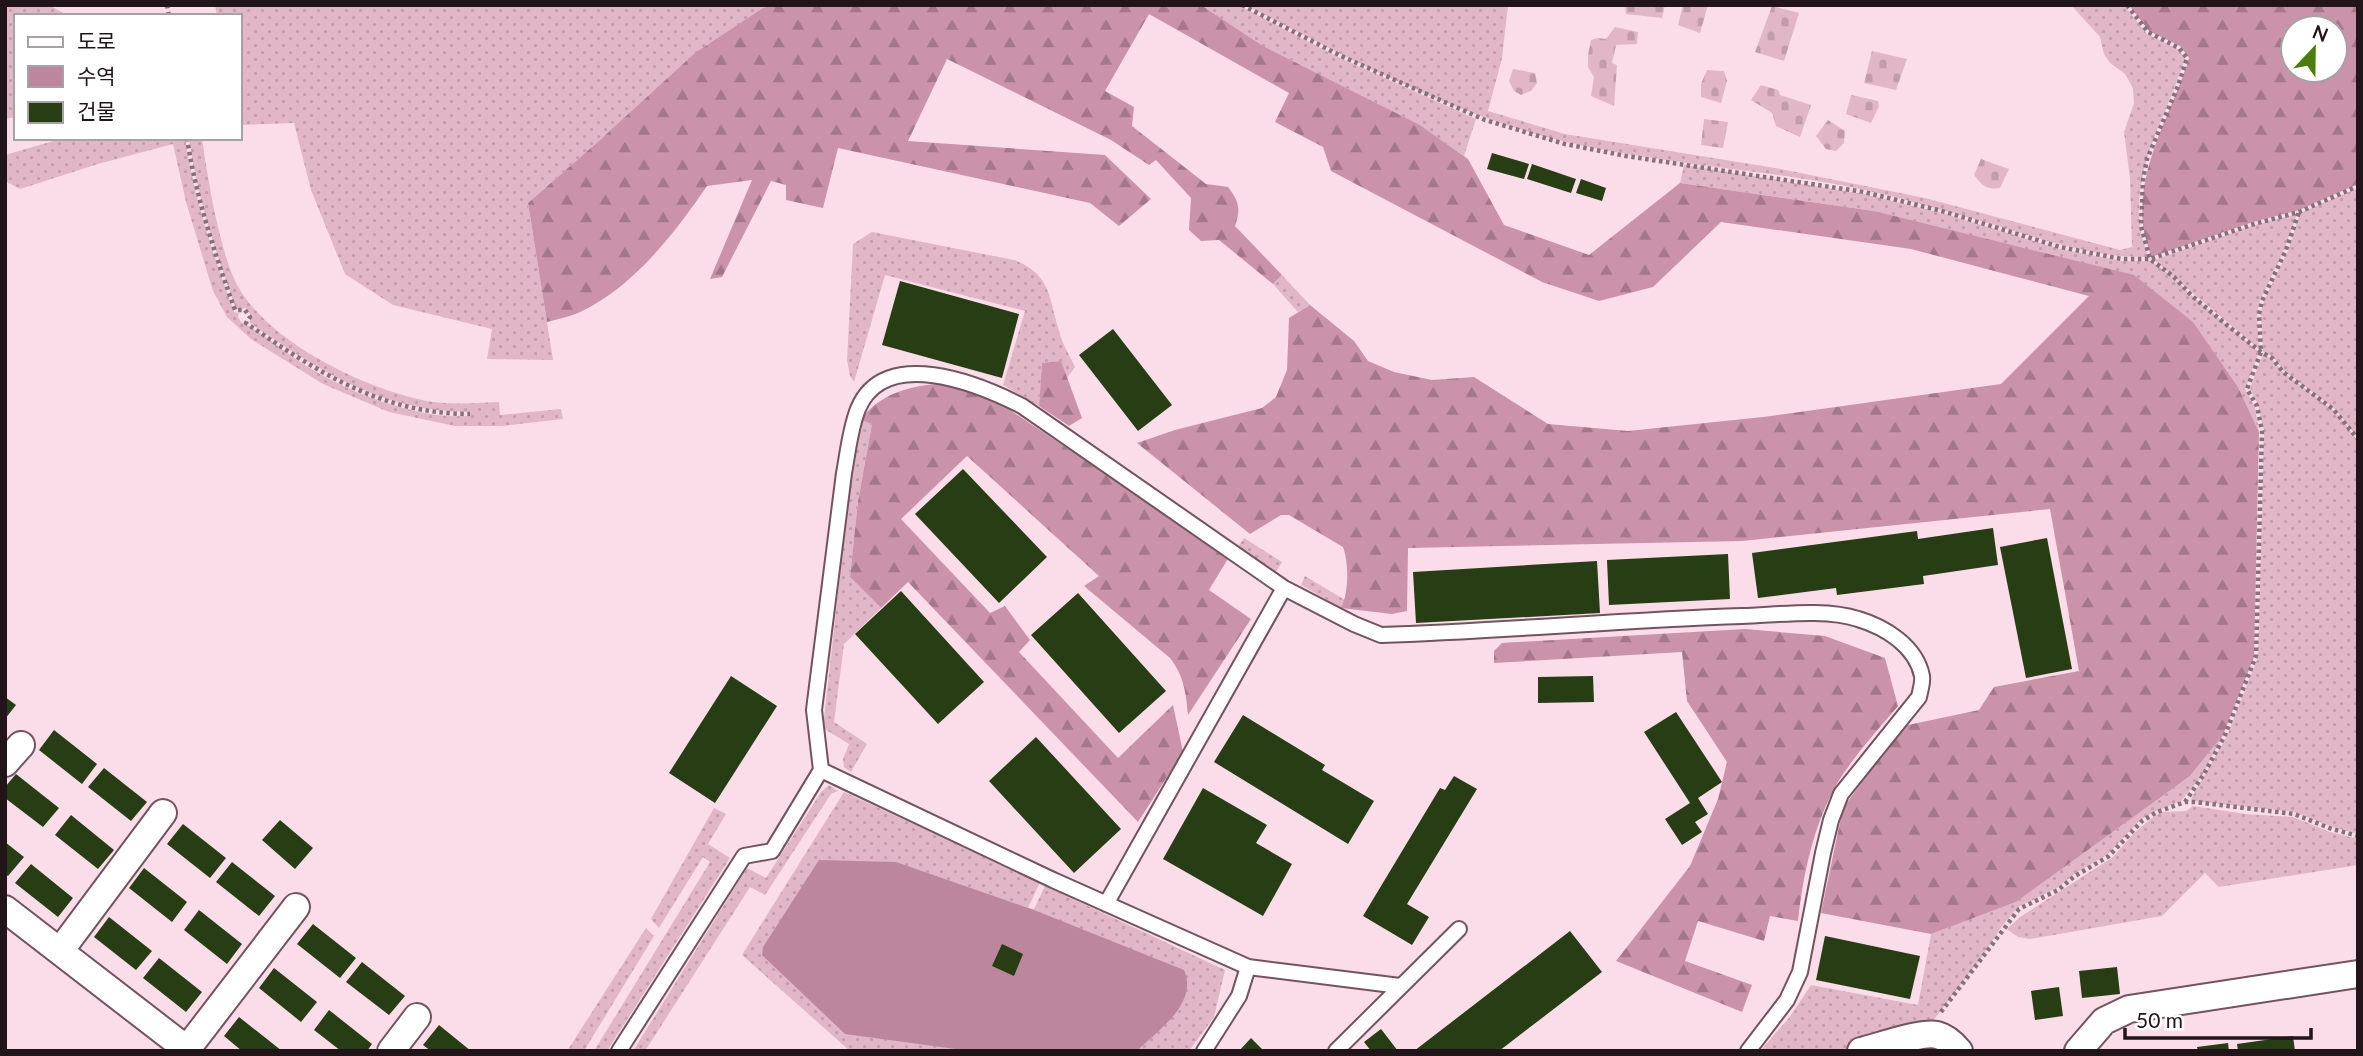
<svg xmlns="http://www.w3.org/2000/svg" width="2363" height="1056" viewBox="0 0 2363 1056" font-family="Lato,'Noto Sans KR',sans-serif">
<style>
.grass{fill:url(#grass-dots)}
.forest{fill:url(#forest-firs);fill-rule:evenodd}
.cemetery{fill:url(#cemetery-stones)}
.water{fill:#bc879c}
.building{fill:#273d13}
.lines{fill:none;stroke-linecap:round;stroke-linejoin:round}
.service-casing{stroke:#72535f;stroke-width:18}
.minor-casing{stroke:#72535f;stroke-width:30}
.path{stroke:#857179;stroke-width:4.5;stroke-dasharray:3.5 3.5;stroke-linecap:butt}
.service{stroke:#fff;stroke-width:14}
.minor{stroke:#fff;stroke-width:26}
</style>
<defs>
<pattern id="grass-dots" width="8" height="8" patternUnits="userSpaceOnUse" patternTransform="scale(1.75)"><rect width="8" height="8" fill="#e1b7c7"/><path d="M2 2h.1M6 6h.1" fill="none" stroke="#c19caa" stroke-width="1.8" stroke-linecap="round"/></pattern>
<pattern id="forest-firs" width="22" height="20" patternUnits="userSpaceOnUse" patternTransform="scale(1.75)"><rect width="22" height="20" fill="#ca93a9"/><path d="M5 1l3.5 6h-7zM16 11l3.5 6h-7z" fill="#a47789"/></pattern>
<pattern id="cemetery-stones" width="16" height="16" patternUnits="userSpaceOnUse" patternTransform="scale(1.75)"><rect width="16" height="16" fill="#e1b7c7"/><path d="M2 7V4a2 2 0 0 1 4 0v3zM10 15v-3a2 2 0 0 1 4 0v3z" fill="#c19caa"/></pattern>
</defs>
<rect width="100%" height="100%" fill="#fadde8"/>
<path class="grass" d="M 5,5 L 49,5 L 69,16 L 16,16 L 16,117 L 5,119 Z
M 215,5 L 779,5 L 763,9 L 601,139 L 528,203 L 553,360 L 487,359 L 492,329 L 393,305 L 345,274 L 311,190 L 294,123 L 240,125 L 240,16 L 217,16 Z
M 1201,5 L 1238,5 L 1338,57 L 1476,119 L 1464,156 L 1420,125 L 1263,46 Z
M 1246,5 L 1508,5 L 1502,58 L 1488,111 L 1565,134 L 1775,168 L 1925,198 L 2120,250 L 2132,247 L 2130,178 L 2124,132 L 2134,103 L 2133,88 L 2125,74 L 2110,63 L 2104,54 L 2100,37 L 2071,5 L 2124,5 L 2147,34 L 2178,49 L 2185,58 C 2168,114 2133,164 2140,225 C 2141,236 2145,247 2148,257 C 2100,258 2054,243 2008,229 C 1961,215 1913,201 1865,190 C 1766,169 1665,165 1567,142 C 1455,116 1347,58 1246,5 Z
M 64,138 L 185,138 C 194,198 213,255 234,312 L 239,313 L 238,317 L 241,322 C 262,332 280,349 299,361 C 343,391 417,420 470,416 L 469,412 C 383,412 317,370 249,322 L 252,317 L 246,308 L 236,309 C 216,253 197,197 189,138 L 202,138 C 208,180 217,235 232,274 C 256,336 357,385 418,399 C 444,406 472,403 499,402 L 500,415 L 561,409 L 563,419 L 502,426 L 455,426 L 389,412 L 323,384 L 251,339 L 227,317 L 213,291 L 186,202 L 173,144 L 98,164 L 20,189 L 5,181 L 5,155 Z
M 1684,165 L 1864,194 L 1942,213 L 2060,249 L 2122,261 L 2151,261 L 2173,277 L 2191,295 L 2259,352 L 2245,389 L 2255,407 L 2259,432 L 2238,387 L 2193,323 L 1874,211 L 1680,183 Z
M 2358,188 L 2358,438 L 2334,408 L 2284,371 L 2273,357 L 2263,352 L 2261,314 L 2264,301 L 2288,251 L 2300,213 Z
M 2297,214 L 2284,250 L 2260,300 L 2257,313 L 2259,349 L 2154,260 L 2255,225 Z
M 872,232 L 1014,260 C 1051,274 1049,298 1059,331 C 1062,344 1070,356 1075,367 L 1067,378 L 1061,361 L 1042,363 L 1039,406 L 1003,385 L 1025,311 L 885,275 L 854,382 L 850,376 L 847,360 L 853,244 Z
M 1282,275 L 1310,305 L 1298,312 L 1273,284 Z
M 2263,354 L 2272,359 L 2283,372 L 2333,410 L 2342,419 L 2358,442 L 2358,834 L 2333,827 L 2294,812 L 2194,801 L 2191,799 L 2227,736 L 2258,657 L 2264,431 L 2258,405 L 2250,388 Z
M 861,420 L 872,424 L 858,501 L 850,577 L 881,608 L 844,644 L 834,722 L 867,744 L 851,772 L 844,767 L 843,759 L 849,744 L 823,728 L 849,494 Z
M 1244,538 L 1282,562 L 1276,572 L 1238,547 Z
M 1305,576 L 1345,600 L 1341,608 L 1301,585 Z
M 2223,735 L 2202,776 L 2181,801 L 2156,811 L 2140,820 L 2108,854 L 2074,874 L 2057,888 L 2018,907 L 2002,926 L 1981,958 L 1926,1030 L 1923,1028 L 1838,1051 L 1760,1051 L 1789,1018 L 1811,985 L 1918,1005 L 1931,934 L 2016,902 L 2190,776 Z
M 829,785 L 838,791 L 831,794 L 765,895 L 750,887 L 645,1051 L 633,1051 L 747,868 L 766,878 L 821,792 Z
M 844,792 L 1040,882 L 1028,908 L 1034,909 L 1045,886 L 1225,970 L 1214,1017 L 1189,1051 L 850,1051 L 742,955 Z
M 2193,806 L 2246,814 L 2293,817 L 2330,832 L 2358,839 L 2358,865 L 2219,887 L 2205,873 L 2162,916 L 2030,939 L 2018,937 L 2007,929 L 2020,917 L 2113,857 L 2134,833 L 2153,817 L 2162,812 L 2186,811 Z
M 714,808 L 726,814 L 708,844 L 730,858 L 607,1051 L 594,1051 L 710,862 L 703,857 L 659,928 L 651,919 Z
M 646,928 L 654,936 L 584,1051 L 567,1051 Z"/>
<path class="forest" d="M 779,5 L 1201,5 L 1263,46 L 1420,125 L 1468,159 L 1504,225 L 1589,255 L 1680,183 L 1874,211 L 2134,275 L 2193,322 L 2238,387 L 2259,432 L 2254,657 L 2223,735 L 2190,776 L 2016,902 L 1931,934 L 1821,913 L 1843,808 L 1884,752 L 1908,725 L 1979,710 L 1994,687 L 2079,671 L 2050,509 L 1742,541 L 1408,548 L 1407,611 L 1392,614 L 1341,608 C 1349,593 1349,563 1343,547 L 1289,515 L 1281,515 L 1250,534 L 1137,443 L 1175,430 L 1262,408 L 1276,397 L 1287,370 L 1289,318 L 1310,305 L 1354,341 L 1368,361 L 1394,372 L 1432,380 L 1474,377 L 1548,424 L 1628,431 L 1763,417 L 2001,384 L 2089,296 L 1911,249 L 1721,222 L 1653,287 L 1599,301 L 1542,282 L 1331,171 L 1323,147 L 1275,122 L 1289,93 L 1149,14 L 1105,91 L 1134,107 L 1132,126 L 1206,184 L 1228,187 C 1239,201 1241,209 1235,226 L 1282,275 L 1273,284 L 1219,240 L 1201,241 L 1189,230 L 1191,198 L 1156,160 L 1149,165 L 1111,140 L 947,59 L 908,141 L 1105,155 L 1151,199 L 1119,226 L 1090,203 L 838,148 L 823,208 L 786,200 L 786,185 L 771,181 L 722,277 L 710,279 L 752,180 L 707,186 C 674,234 633,288 578,313 C 568,317 557,319 547,322 L 528,203 L 601,139 L 695,53 L 763,8 Z
M 2129,5 L 2358,5 L 2358,184 L 2299,210 L 2253,222 L 2151,257 C 2149,247 2144,236 2143,225 C 2137,164 2172,114 2189,58 L 2180,46 L 2149,31 ZM 2293,28 L 2335,28 L 2335,70 L 2293,70 Z
M 1061,361 L 1082,418 L 1069,426 L 1039,406 L 1042,363 Z
M 937,384 C 964,387 984,395 1007,408 L 1229,557 L 1209,590 L 1251,619 L 1188,715 C 1186,693 1184,676 1170,658 L 1084,586 L 1099,576 L 967,456 L 901,519 L 990,613 L 1005,606 L 1030,640 L 1019,652 L 1118,758 L 1173,705 L 1183,752 L 1138,822 L 908,582 L 881,608 L 850,577 L 858,501 L 872,424 L 861,420 C 878,395 908,386 937,384 Z
M 1745,629 L 1825,636 L 1885,658 L 1898,706 C 1876,732 1852,758 1835,787 C 1813,828 1803,875 1798,921 L 1770,916 L 1764,941 L 1698,921 L 1685,961 L 1752,985 L 1742,1012 L 1616,961 L 1690,866 L 1718,799 L 1727,762 L 1687,701 L 1682,652 L 1494,663 L 1494,651 L 1502,643 Z"/>
<path class="cemetery" d="M 1625,5 L 1665,5 L 1662,18 L 1626,14 Z
M 1683,5 L 1708,5 L 1700,33 L 1678,25 Z
M 1772,6 L 1799,13 L 1784,61 L 1755,52 Z
M 1615,27 L 1638,32 L 1637,44 L 1616,45 L 1612,63 L 1617,65 L 1614,106 L 1591,96 L 1594,77 L 1588,67 L 1588,55 L 1591,40 L 1598,38 L 1606,39 Z
M 1872,51 L 1907,59 L 1896,90 L 1864,83 Z
M 1513,69 L 1535,73 L 1537,83 L 1531,91 L 1521,95 L 1514,91 L 1509,81 Z
M 1707,70 L 1724,71 L 1727,81 L 1721,103 L 1701,97 L 1701,84 Z
M 1761,85 L 1778,90 L 1780,95 L 1811,105 L 1800,137 L 1776,126 L 1772,113 L 1751,100 Z
M 1851,95 L 1878,101 L 1879,106 L 1871,123 L 1846,114 Z
M 1704,119 L 1728,122 L 1723,148 L 1701,145 Z
M 1828,120 L 1845,131 L 1844,143 L 1836,151 L 1826,149 L 1816,136 Z
M 1981,159 L 2009,169 L 2000,188 C 1986,190 1982,185 1974,175 Z"/>
<path class="water" d="M 819,860 L 896,862 L 1034,910 L 1184,970 C 1199,1003 1157,1031 1137,1051 L 970,1051 L 845,1034 L 762,955 L 763,947 Z"/>
<path class="building" d="M 1492,153 L 1529,164 L 1524,179 L 1487,169 Z
M 1532,164 L 1576,179 L 1571,193 L 1527,179 Z
M 1581,179 L 1606,188 L 1602,201 L 1576,193 Z
M 900,281 L 1019,314 L 1002,378 L 882,345 Z
M 1113,329 L 1172,405 L 1138,431 L 1079,355 Z
M 963,469 L 1047,557 L 999,603 L 915,514 Z
M 1993,528 L 1998,565 L 1923,576 L 1924,584 L 1837,595 L 1836,588 L 1758,598 L 1752,553 L 1917,531 L 1918,539 Z
M 2047,538 L 2072,669 L 2026,678 L 2000,547 Z
M 1728,554 L 1730,599 L 1609,605 L 1607,560 Z
M 1597,561 L 1600,613 L 1416,623 L 1413,572 Z
M 901,591 L 984,682 L 938,724 L 855,634 Z
M 1078,593 L 1166,691 L 1119,733 L 1031,635 Z
M 731,676 L 777,706 L 715,803 L 669,773 Z
M 1593,676 L 1594,702 L 1538,703 L 1538,677 Z
M 5,697 L 16,705 L 5,719 Z
M 1676,712 L 1722,782 L 1698,798 L 1708,814 L 1695,822 L 1702,832 L 1682,845 L 1665,819 L 1690,803 L 1644,732 Z
M 1243,715 L 1325,765 L 1322,770 L 1374,801 L 1348,844 L 1214,762 Z
M 54,730 L 97,764 L 82,784 L 39,750 Z
M 1036,737 L 1121,829 L 1074,873 L 989,781 Z
M 104,768 L 147,802 L 131,821 L 88,787 Z
M 16,774 L 59,808 L 43,827 L 5,798 L 5,787 Z
M 1454,776 L 1477,789 L 1407,904 L 1429,917 L 1412,945 L 1363,916 L 1440,788 L 1445,790 Z
M 1203,788 L 1267,825 L 1256,843 L 1292,864 L 1263,916 L 1163,859 Z
M 71,815 L 114,850 L 98,869 L 55,835 Z
M 280,820 L 313,848 L 295,869 L 262,840 Z
M 183,824 L 226,858 L 210,878 L 167,844 Z
M 5,842 L 24,857 L 8,876 L 5,874 Z
M 232,862 L 275,896 L 259,916 L 216,882 Z
M 31,864 L 73,898 L 58,917 L 15,883 Z
M 144,868 L 187,902 L 172,922 L 129,888 Z
M 199,910 L 242,944 L 227,964 L 184,930 Z
M 109,917 L 152,951 L 136,970 L 94,937 Z
M 313,924 L 356,958 L 340,978 L 297,944 Z
M 1570,931 L 1602,972 L 1499,1051 L 1414,1051 Z
M 1825,936 L 1920,956 L 1910,999 L 1816,980 Z
M 1002,944 L 1023,954 L 1014,976 L 992,966 Z
M 159,958 L 202,992 L 186,1012 L 143,978 Z
M 362,962 L 405,996 L 389,1015 L 346,982 Z
M 2117,967 L 2120,994 L 2082,998 L 2079,971 Z
M 274,968 L 317,1002 L 301,1022 L 259,988 Z
M 2059,987 L 2063,1016 L 2035,1020 L 2031,991 Z
M 329,1010 L 372,1044 L 367,1051 L 341,1051 L 314,1030 Z
M 239,1017 L 282,1051 L 242,1051 L 224,1036 Z
M 439,1025 L 471,1051 L 431,1051 L 423,1045 Z
M 1381,1029 L 1398,1051 L 1371,1051 L 1364,1042 Z
M 2293,1036 L 2295,1051 L 2238,1051 L 2237,1044 Z
M 1251,1038 L 1264,1051 L 1239,1051 Z
M 2228,1043 L 2229,1051 L 2198,1051 L 2197,1047 Z"/>
<g class="lines">
<defs>
<path id="service" d="M 821,770 L 1053,880 L 1248,967 L 1400,986
M 1106,904 L 1284,588
M 619,1051 L 744,856 L 772,851 L 821,770 L 814,710 L 844,473 C 848,452 850,429 858,409 C 884,345 979,384 1022,406 L 1284,588 L 1354,624 L 1381,635 C 1502,631 1622,620 1742,616 C 1777,615 1825,608 1858,619 C 1885,627 1916,646 1922,676 C 1923,683 1920,691 1919,697 L 1841,794 L 1831,820 L 1823,853 L 1800,972 L 1787,1000 L 1748,1051
M 1204,1051 L 1239,996 L 1248,967
M 1336,1051 L 1459,929"/>
<path id="minor" d="M 5,763 L 21,745
M 5,909 L 189,1051
M 60,951 L 163,813
M 187,1049 L 296,907
M 391,1051 L 417,1017
M 1861,1051 C 1878,1047 1922,1031 1937,1035 C 1945,1037 1954,1045 1959,1051
M 2078,1051 L 2104,1021 L 2129,1009 L 2358,974"/>
</defs>
<use href="#service" class="service-casing"/>
<use href="#minor" class="minor-casing"/>
<path class="path" d="M 167,5 L 169,16
M 1242,5 L 1339,55 L 1485,120 L 1565,144 L 1626,156 L 1864,192 L 1942,211 L 2060,247 L 2122,259 L 2150,259 L 2254,224 L 2299,212 L 2358,186
M 2127,5 L 2148,32 L 2179,48 L 2187,58 L 2178,86 L 2147,159 L 2143,180 L 2141,226 L 2150,259 L 2174,277 L 2191,295 L 2228,326 L 2261,352 L 2272,358 L 2283,372 L 2333,409 L 2358,439
M 187,138 C 196,198 215,254 235,310 L 245,310 L 250,317 L 246,323 C 316,371 381,414 470,414
M 2185,802 L 2204,774 L 2225,735 L 2256,656 L 2262,431 L 2257,406 L 2247,389 L 2261,352 L 2259,314 L 2262,301 L 2286,250 L 2299,212
M 1941,1012 L 2019,909 L 2058,890 L 2075,876 L 2109,856 L 2142,821 L 2157,812 L 2185,802 L 2195,802 L 2294,814 L 2332,829 L 2358,836"/>
<use href="#service" class="service"/>
<use href="#minor" class="minor"/>
</g>
<rect width="2363" height="1056" fill="none" stroke="#21151a" stroke-width="14"/>
<rect x="14" y="14" width="228" height="126" fill="#ffffff" stroke="#a6a1a3" stroke-width="2"/>
<rect x="28" y="37" width="35" height="10" fill="#ffffff" stroke="#a6a1a3" stroke-width="2"/>
<text x="77" y="49" font-size="21" fill="#21151a">도로</text>
<rect x="28" y="66" width="35" height="21" fill="#bc879c" stroke="#a6a1a3" stroke-width="2"/>
<text x="77" y="84" font-size="21" fill="#21151a">수역</text>
<rect x="28" y="102" width="35" height="21" fill="#273d13" stroke="#a6a1a3" stroke-width="2"/>
<text x="77" y="119" font-size="21" fill="#21151a">건물</text>
<g transform="translate(2314 49) rotate(22)"><circle r="33" fill="#ffffff" stroke="#a6a1a3" stroke-width="2"/>
<path d="M0-5L12 26L0 18L-12 26Z" fill="#4c7d0c"/>
<text y="-10" font-size="19" font-weight="bold" text-anchor="middle" fill="#21151a">N</text>
</g>
<path d="M2125 1028v10h186v-10" fill="none" stroke="#21151a" stroke-width="3.5"/>
<text x="2136" y="1028" font-size="21" fill="#21151a" stroke="#ffffff" stroke-width="5" paint-order="stroke">50 m</text>
</svg>
